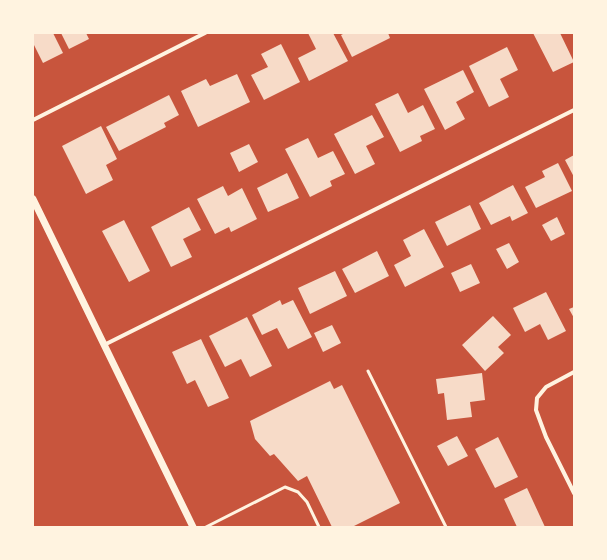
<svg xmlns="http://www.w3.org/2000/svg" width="607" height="560" viewBox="0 0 607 560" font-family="'Noto Serif',serif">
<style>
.building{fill:#f7dbc8}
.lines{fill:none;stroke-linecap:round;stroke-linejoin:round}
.service{stroke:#fff3e0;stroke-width:3}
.minor{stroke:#fff3e0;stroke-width:4}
.tertiary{stroke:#fff3e0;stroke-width:7}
</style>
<rect width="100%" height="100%" fill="#c8553d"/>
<path class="building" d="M 33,33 L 53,33 L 63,53 L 43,63 L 34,45 L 33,46 Z
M 61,33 L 86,33 L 89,39 L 69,49 Z
M 308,33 L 333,33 L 348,61 L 309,81 L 298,58 L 316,49 Z
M 345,33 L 388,33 L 390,38 L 352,57 L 341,35 Z
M 533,33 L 560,33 L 574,62 L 553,72 Z
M 281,44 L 300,82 L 264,100 L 251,75 L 268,67 L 261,54 Z
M 507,47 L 518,70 L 500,79 L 509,97 L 489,107 L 469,66 Z
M 463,70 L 474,92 L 456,102 L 465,119 L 445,130 L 424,89 Z
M 237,74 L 250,102 L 198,127 L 181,91 L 206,79 L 210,86 Z
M 398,93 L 408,113 L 423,105 L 435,129 L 420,136 L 422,141 L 400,152 L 375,104 Z
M 169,95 L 179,115 L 164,123 L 166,127 L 119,151 L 106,127 Z
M 372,115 L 384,137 L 366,146 L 375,164 L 355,174 L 334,134 Z
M 101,126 L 117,159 L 106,165 L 113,180 L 86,194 L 62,146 Z
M 308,138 L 318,158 L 333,151 L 345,174 L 330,181 L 332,186 L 310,197 L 285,149 Z
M 249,144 L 258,162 L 239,172 L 230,153 Z
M 574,155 L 574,177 L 565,160 Z
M 558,163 L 572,191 L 536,208 L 525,187 L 545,177 L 542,171 Z
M 287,173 L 299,198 L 268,212 L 257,188 Z
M 513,185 L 528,213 L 512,221 L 510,216 L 491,225 L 479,203 Z
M 223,186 L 228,196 L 242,188 L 257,219 L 231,232 L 229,227 L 215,234 L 197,199 Z
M 470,205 L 481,229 L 447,246 L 435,222 Z
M 189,207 L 201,230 L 183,239 L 192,257 L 171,267 L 151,227 Z
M 557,217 L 565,234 L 551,241 L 542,225 Z
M 124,220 L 150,271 L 129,282 L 102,231 Z
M 424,229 L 444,267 L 405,287 L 394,265 L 411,256 L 403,240 Z
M 509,243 L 519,262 L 507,269 L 496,249 Z
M 377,251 L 389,276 L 355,293 L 342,269 Z
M 471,264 L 480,283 L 460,292 L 451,273 Z
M 335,271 L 347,296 L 310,314 L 298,288 Z
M 546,292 L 566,331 L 548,340 L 540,324 L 525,332 L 513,308 Z
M 280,300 L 282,305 L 293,300 L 312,337 L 288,349 L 277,328 L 262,335 L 252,315 Z
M 574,307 L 574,318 L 569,309 Z
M 493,316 L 511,335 L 498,347 L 504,353 L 485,371 L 462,345 Z
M 247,317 L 272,366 L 250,377 L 241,359 L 225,367 L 209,336 Z
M 332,325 L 341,343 L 323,352 L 314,333 Z
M 201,339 L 229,398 L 208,407 L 195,380 L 187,384 L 172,352 Z
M 482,373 L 485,400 L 470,402 L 472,417 L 447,420 L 444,393 L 438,394 L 436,379 Z
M 330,381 L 334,389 L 342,385 L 400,503 L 352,527 L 332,527 L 307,476 L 298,481 L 274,454 L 270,456 L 255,439 L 250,421 Z
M 457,436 L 468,456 L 448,466 L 437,446 Z
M 498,437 L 518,477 L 495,488 L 475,449 Z
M 527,488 L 545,527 L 517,527 L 504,499 Z"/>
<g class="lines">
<path class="service" d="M 368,371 L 446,527
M 206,527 L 285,487 L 298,492 L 307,502 L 319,527"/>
<path class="minor" d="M 33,120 L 205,33
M 104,345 L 574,110
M 574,372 L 546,387 L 537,398 L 536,410 L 546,437 L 574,493"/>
<path class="tertiary" d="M 33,199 L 193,527"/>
</g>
<rect width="607" height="560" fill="none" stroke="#fff3e0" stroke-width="68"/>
</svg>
